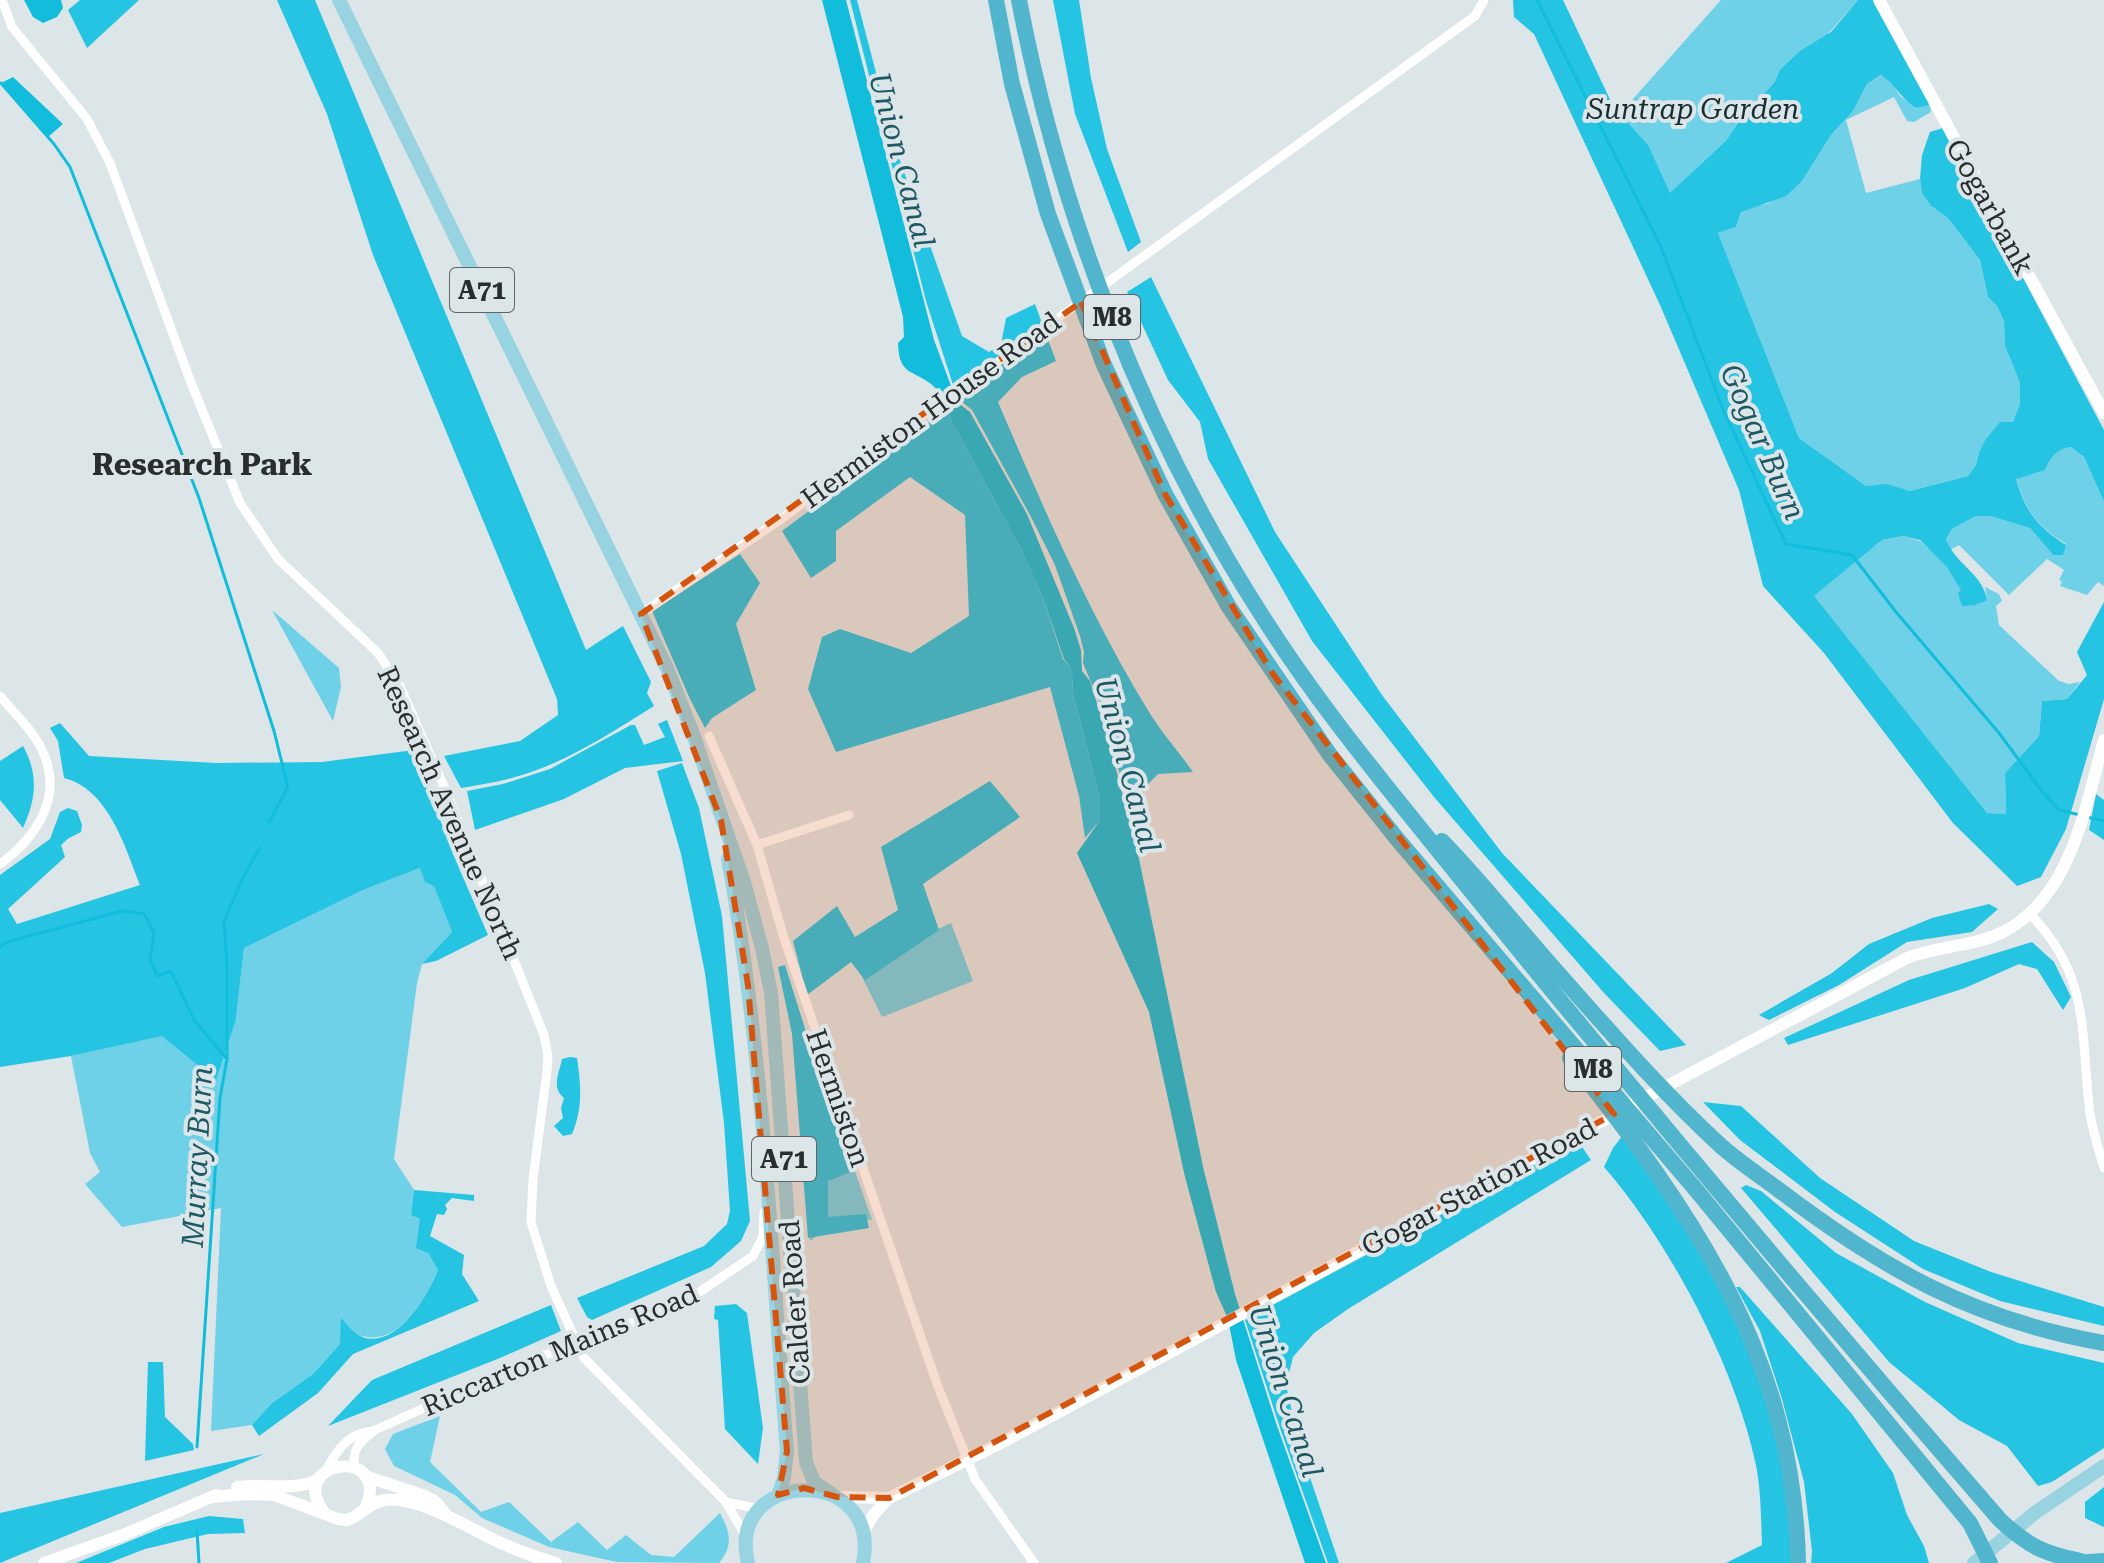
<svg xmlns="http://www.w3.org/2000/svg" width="2104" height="1563" viewBox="0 0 2104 1563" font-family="'Roboto Serif',serif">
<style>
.green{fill:#6ed1e8}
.forest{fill:#25c4e3}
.water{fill:#12bddb}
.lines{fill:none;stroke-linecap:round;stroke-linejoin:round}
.stream{stroke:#12bddb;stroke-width:3}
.street{stroke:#fff;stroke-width:9}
.secondary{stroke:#fff;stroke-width:12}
.primary{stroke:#97d3e1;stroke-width:14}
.highway{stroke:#51b6cd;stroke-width:16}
.marked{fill:#d5550f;fill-opacity:0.2;stroke:#d5550f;stroke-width:6;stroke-dasharray:16 10;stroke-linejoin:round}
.labels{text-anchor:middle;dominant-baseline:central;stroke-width:8;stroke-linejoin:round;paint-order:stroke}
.shield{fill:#dce5e8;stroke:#5f6466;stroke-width:2}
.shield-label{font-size:26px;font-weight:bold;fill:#2a2d2e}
.park-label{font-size:28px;font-style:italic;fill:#162e33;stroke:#dce5e8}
.street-label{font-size:28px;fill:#2a2d2e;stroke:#dce5e8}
.water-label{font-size:30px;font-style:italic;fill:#1d5865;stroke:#dce5e8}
.neighbourhood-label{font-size:30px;font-weight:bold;fill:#2a2d2e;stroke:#dce5e8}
</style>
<rect width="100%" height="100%" fill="#dce5e8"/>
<path class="green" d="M 1721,0 L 1858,0 L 1670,212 L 1616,118 Z
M 1882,75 L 1892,82 L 1900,96 L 1917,108 L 1930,105 L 1931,112 L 1914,122 L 1907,121 L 1894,97 L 1846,120 L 1866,193 L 1920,179 L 1922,193 L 1931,206 L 1948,218 L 1980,260 L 1988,297 L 1997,306 L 2004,321 L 2005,346 L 2020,383 L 2020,403 L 2013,422 L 2000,423 L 1985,440 L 1979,452 L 1976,465 L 1968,476 L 1910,491 L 1883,485 L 1866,486 L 1799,438 L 1718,233 L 1736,227 L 1741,212 L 1757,205 L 1767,204 L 1802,181 L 1831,135 L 1853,111 L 1867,84 Z
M 2071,447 L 2084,457 L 2104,502 L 2104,586 L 2098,582 L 2087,595 L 2060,586 L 2062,581 L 2059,580 L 2064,570 L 2047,559 L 2009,595 L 1959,545 L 1950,550 L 1946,539 L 1952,529 L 1976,516 L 1990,516 L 2030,528 L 2053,555 L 2066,544 C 2038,527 2025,510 2016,478 L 2044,470 C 2050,457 2057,449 2071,447 Z
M 1903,536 L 1920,541 L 1987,600 L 1985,587 L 1999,594 L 2002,601 L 1996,606 L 1999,625 L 2059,681 L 2069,684 L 2080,682 L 2067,699 L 2042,701 L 2039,736 L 2005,773 L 2006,814 L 1987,813 L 1813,596 L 1882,540 Z
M 272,610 L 339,668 L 341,687 L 333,721 Z
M 420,868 L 434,885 L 452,932 L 422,964 L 417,983 L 394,1159 L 414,1190 L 411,1215 L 421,1219 L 428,1253 L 438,1270 C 425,1301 396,1351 356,1334 L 340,1344 L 314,1373 L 271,1404 L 252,1425 L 211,1431 L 221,1208 L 122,1227 L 85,1184 L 100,1172 L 90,1153 L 71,1056 L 236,1019 L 244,948 L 363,890 Z
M 951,923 L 973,981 L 882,1017 L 857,967 Z
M 843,1137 L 872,1220 C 849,1218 827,1227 810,1241 L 804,1143 Z
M 440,1416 L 430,1462 L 481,1512 L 509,1502 L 551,1542 L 578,1522 L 607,1550 L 626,1535 L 651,1555 L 674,1557 L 720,1513 C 730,1532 734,1545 719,1563 L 617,1562 L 549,1547 L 482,1518 L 455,1495 L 394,1466 L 385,1449 L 393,1434 Z"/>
<path class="forest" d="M 80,0 L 139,0 L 87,48 L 68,10 Z
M 277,0 L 315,0 L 586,650 L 623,626 L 651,682 L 647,693 L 654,706 C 616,730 576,756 534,771 C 510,780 485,784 461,788 L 444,756 L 520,741 L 558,715 L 557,699 L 373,255 L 327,114 Z
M 850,0 L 857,0 L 896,149 L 962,336 L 989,352 L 1001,344 L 1006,318 L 1035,304 L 1056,361 L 1022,377 L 998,402 C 1043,507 1089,614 1149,712 C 1162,733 1179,752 1193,772 L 1158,774 L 1145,787 L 1136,830 L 1100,704 L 1083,663 L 1084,652 L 1080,636 L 1055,565 L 1030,515 L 972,410 L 961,401 L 954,388 L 926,301 Z
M 1053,0 L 1079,0 L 1091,78 L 1107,149 L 1141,242 L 1128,252 L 1075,114 Z
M 1513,0 L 1563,0 L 1614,108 L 1648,145 L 1670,193 L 1726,141 L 1739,122 L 1775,82 L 1780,70 L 1800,51 L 1831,32 L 1858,0 L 1873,0 L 1886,20 L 1930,105 L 1917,108 C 1901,100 1896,84 1881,75 L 1867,84 L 1853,111 L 1831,135 L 1802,181 L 1786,196 L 1741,212 L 1736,227 L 1718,233 L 1799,438 L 1866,486 L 1887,484 L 1910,491 L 1968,476 L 1976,465 L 1979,452 L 1985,440 L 2000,422 L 2013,422 L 2020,403 L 2020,383 L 2005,346 L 2004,321 L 1997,306 L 1988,297 L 1980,260 L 1948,218 L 1931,206 L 1922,193 L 1920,179 L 1922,155 L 1930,132 L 1943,128 L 2104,430 L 2104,502 L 2084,457 L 2071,447 C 2057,449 2050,457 2045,470 L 2016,479 C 2025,511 2038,527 2066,545 L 2063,555 L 2053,555 L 2030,528 L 1990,516 L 1976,516 L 1952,529 L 1946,539 C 1955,564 1983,574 1987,600 L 1975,605 L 1962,606 L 1958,593 L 1961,590 L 1947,567 L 1920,540 L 1903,536 L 1882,540 L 1814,596 L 1987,813 L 2006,814 L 2005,773 L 2039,736 L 2042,701 L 2067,699 L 2087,675 L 2077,652 L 2104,602 L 2104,699 L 2066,829 L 2041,877 L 2017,886 L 1953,823 L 1824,653 L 1763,586 L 1739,490 L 1660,305 L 1534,34 L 1514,17 Z
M 1151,277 L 1275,532 L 1382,695 L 1502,853 L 1686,1045 L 1660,1051 L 1604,993 L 1434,797 L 1312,641 L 1208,459 L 1200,422 L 1168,380 L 1127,292 Z
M 950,413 L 952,422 L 1022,551 L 1043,598 L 1063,659 L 1069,665 L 1072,674 L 1073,694 L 1100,799 L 1100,820 L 1085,838 L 1079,796 L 1050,687 L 836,752 L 808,689 L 822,637 L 840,629 L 911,653 L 969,616 L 965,515 L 910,477 L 836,531 L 836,561 L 811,578 L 782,531 L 938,415 Z
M 740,554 L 760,583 L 736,624 L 756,690 L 712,718 L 705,728 L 690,699 L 652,611 Z
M 667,720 L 683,761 L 625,768 L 564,799 L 475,830 L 467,791 L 503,784 L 550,769 L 631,725 L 635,725 L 644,745 L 665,737 L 658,724 Z
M 60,723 L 89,756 L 216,763 L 322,762 L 414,750 L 453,854 L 488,935 L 436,961 L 422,964 L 452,932 L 434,886 L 425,882 L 420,868 L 363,890 L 244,948 L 236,1019 L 216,1080 L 162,1036 L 71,1056 L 0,1067 L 0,875 L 50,839 L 60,812 L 68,808 L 77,811 L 82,825 L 81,832 L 69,838 L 61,845 L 65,857 L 8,909 L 17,924 L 140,885 C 125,846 108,789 64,778 L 58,741 L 50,728 Z
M 23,746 C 39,775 36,799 23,828 L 0,800 L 0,761 Z
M 682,763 L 699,808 L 722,916 L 750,1221 L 741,1241 L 711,1267 L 592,1320 L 587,1317 L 577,1298 L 704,1246 L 727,1224 L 730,1211 L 724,1123 L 705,973 L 681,854 L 657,771 Z
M 990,781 L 1020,817 L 923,884 L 939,930 L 865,980 L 851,962 L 807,995 L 793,941 L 837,906 L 855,937 L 898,910 L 881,847 Z
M 2096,794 L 2104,800 L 2104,840 L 2089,830 Z
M 1989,904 L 1998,909 L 1972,932 L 1907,942 L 1839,985 L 1769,1020 L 1759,1015 L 1832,973 L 1869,944 L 1932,918 Z
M 2032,942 L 2054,962 L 2071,997 L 2063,1010 L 2037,969 L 2019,964 L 1965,988 L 1788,1045 L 1784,1038 L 1909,980 Z
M 785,965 L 850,1172 L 828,1181 L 828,1217 L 866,1214 L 869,1228 L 808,1238 L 792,1034 L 778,967 Z
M 570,1057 L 577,1058 C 581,1086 583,1108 572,1134 L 563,1136 L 554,1126 L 563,1118 L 561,1108 L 564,1098 C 551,1087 559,1074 562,1059 Z
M 1703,1102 L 1741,1106 L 1820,1178 L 1914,1241 L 1991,1272 L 2104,1307 L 2104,1326 L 2000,1301 L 1923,1269 L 1835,1212 L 1740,1140 Z
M 1627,1130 L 1678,1204 L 1774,1399 L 1798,1563 L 1726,1563 L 1762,1545 C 1761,1518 1761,1491 1756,1465 C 1735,1366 1670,1243 1604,1167 L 1613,1148 Z
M 1578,1141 L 1591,1160 L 1348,1309 L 1314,1333 L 1293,1357 L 1286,1385 L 1301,1451 L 1339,1563 L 1328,1563 L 1281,1431 L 1245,1320 Z
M 1746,1185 L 1761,1191 L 1836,1253 L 1925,1302 L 2018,1343 L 2104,1363 L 2104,1448 L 2052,1482 L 2038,1486 L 2007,1446 L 1959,1420 L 1889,1362 L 1741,1188 Z
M 414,1190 L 474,1195 L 474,1201 L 452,1198 L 445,1205 L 447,1209 L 444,1215 L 437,1214 L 430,1236 L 464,1255 L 462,1274 L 479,1301 L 353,1354 L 318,1393 L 259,1436 L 252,1425 L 271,1404 L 314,1373 L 340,1344 L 341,1318 C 348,1326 355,1335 365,1338 C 399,1346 428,1295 438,1270 L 428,1253 L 416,1248 L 420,1219 L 411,1215 Z
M 1736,1287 L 1740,1287 L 1852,1414 L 1893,1473 L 1907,1515 L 1924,1546 L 1929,1563 L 1811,1563 L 1812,1551 L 1804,1482 L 1782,1399 L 1760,1331 Z
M 736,1304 L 747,1313 L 763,1428 L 758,1464 L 725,1429 L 718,1320 L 714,1319 L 715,1306 Z
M 551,1305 L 561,1331 L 500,1358 L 328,1426 L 372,1380 Z
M 148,1362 L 163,1362 L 165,1417 L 193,1444 L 194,1450 L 145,1461 Z
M 264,1454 L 0,1563 L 0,1513 Z
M 2104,1487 L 2104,1527 L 2085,1518 L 2085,1502 Z
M 209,1516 L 243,1519 L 245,1533 L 208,1534 L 145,1549 L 109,1563 L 76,1563 L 164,1527 Z"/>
<path class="water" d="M 24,0 L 61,0 L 63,8 L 57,17 L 43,23 L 33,17 Z
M 822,0 L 846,0 L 934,340 L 957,402 L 970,412 L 1027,514 L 1074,628 L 1081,650 L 1082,671 L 1090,681 L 1109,742 L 1139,859 L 1204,1171 L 1235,1294 L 1276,1423 L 1326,1563 L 1305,1563 L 1236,1360 L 1228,1319 L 1216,1292 L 1185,1177 L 1149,1012 L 1077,853 L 1100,820 L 1100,799 L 1073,694 L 1072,674 L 1069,665 L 1064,659 L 1043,598 L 1022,551 L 952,422 C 949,409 942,392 931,384 C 911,369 899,375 898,343 L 904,337 L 903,317 Z
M 13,77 L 63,124 L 48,137 L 1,83 Z"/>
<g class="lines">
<path class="stream" d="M 1537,0 L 1661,247 L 1724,412 L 1786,544 L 1852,555 L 1896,612 L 1999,733 L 2041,790 L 2059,810 L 2080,815
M 1,83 L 54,144 L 70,167 L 199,498 L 274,731 L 288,787 L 269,822
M 2087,817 L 2104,821
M 0,947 L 7,942 L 122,911 L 144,914 L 154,933 L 150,959 L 157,976 L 171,971 L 194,1020 L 227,1059 L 220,1098 L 197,1447
M 227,1059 L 227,967 L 224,921 L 243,878 L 260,848
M 197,1531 L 199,1563"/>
<path class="street" d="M 2,0 L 12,27 L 87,119 L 110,163 L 190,380 L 240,503 L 278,559 L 378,653 L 399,684 L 446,791 L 544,1035 L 548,1056 L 547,1071 L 533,1179 L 531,1222 L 551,1286 L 584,1358 L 726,1502 L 746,1537
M 641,614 L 777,522 L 1475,16 L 1484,0
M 0,696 C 15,714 37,734 45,757 C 62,801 34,839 0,864
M 709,736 L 757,845 L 783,935 L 937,1384 L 975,1479 L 1034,1563
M 757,845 L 849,815
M 2030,914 C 2092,978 2080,1034 2090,1114 C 2093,1132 2099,1151 2104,1168
M 355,1469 C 351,1449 360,1441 375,1430 L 534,1359 L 666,1310 L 698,1293 L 753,1256 L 763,1237 L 764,1212
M 325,1472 C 336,1452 347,1433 372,1431
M 726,1502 L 760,1509"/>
<path class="secondary" d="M 1879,0 L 2104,413
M 1635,1103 L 1907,958 C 1937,946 1971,947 2001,933 C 2071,899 2085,808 2104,740
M 365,1476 L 425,1496 L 435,1501 L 445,1513
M 237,1487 C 265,1483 296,1492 319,1479
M 212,1497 L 246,1494 L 274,1495 L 338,1519 L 347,1520 C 361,1516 369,1502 385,1500 C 420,1495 476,1533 508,1546 C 523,1553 539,1558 556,1563
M 837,1497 L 889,1498
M 324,1512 C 285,1460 391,1445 366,1507
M 863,1532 L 874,1514 L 889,1498 L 997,1445 L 1619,1112
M 44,1563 L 123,1535 L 216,1495"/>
<path class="primary" d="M 339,0 L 667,668 L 692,731 L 744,882 L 762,948 L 771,993 L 806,1462 L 814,1482 L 832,1494
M 728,859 C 764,1054 771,1254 787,1451 L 784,1478 L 778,1495
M 748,1563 C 725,1468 883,1464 863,1563
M 1974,1563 L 2036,1512 L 2104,1466"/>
<path class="highway" d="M 996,0 L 1012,84 L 1048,214 L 1104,365 L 1165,494 L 1229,607 L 1330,755 L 1398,840 L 1697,1191 L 1970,1523 L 1990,1563
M 1019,0 C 1060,214 1143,430 1261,614 C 1308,689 1364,759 1420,828 C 1474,895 1528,962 1583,1028 C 1720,1194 1859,1358 2000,1520 C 2028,1546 2044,1554 2081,1561
M 1442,841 C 1480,880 1514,923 1550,964 C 1605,1026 1660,1090 1721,1146 C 1739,1162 1759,1175 1779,1190 C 1883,1269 1973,1320 2104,1343
M 1570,1058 C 1693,1214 1794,1356 1798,1563
M 2074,1563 L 2104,1561"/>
</g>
<path class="marked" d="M 1081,302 L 1165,494 L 1273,674 L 1614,1114 L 889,1498 L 837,1497 L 804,1488 L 778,1495 L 787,1451 L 748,985 L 721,820 L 641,614 Z"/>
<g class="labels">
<g class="shield">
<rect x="450" y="268" width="64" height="44" rx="6"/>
<rect x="1084" y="295" width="56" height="44" rx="6"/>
<rect x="1565" y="1047" width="56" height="44" rx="6"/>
<rect x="752" y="1137" width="64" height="44" rx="6"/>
</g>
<g class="shield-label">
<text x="482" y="290">A71</text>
<text x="1112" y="317">M8</text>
<text x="1593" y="1069">M8</text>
<text x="784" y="1159">A71</text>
</g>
<g class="park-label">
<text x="1693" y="109">Suntrap Garden</text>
</g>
<g class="street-label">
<text transform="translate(1990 207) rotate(61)">Gogarbank</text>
<text transform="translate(931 410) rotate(-36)">Hermiston House Road</text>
<text transform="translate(450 813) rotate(66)">Research Avenue North</text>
<text transform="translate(838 1098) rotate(71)">Hermiston</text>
<text transform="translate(1479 1187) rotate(-28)">Gogar Station Road</text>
<text transform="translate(795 1302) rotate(-94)">Calder Road</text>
<text transform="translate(560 1350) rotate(-23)">Riccarton Mains Road</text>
</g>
<g class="water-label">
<text transform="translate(902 160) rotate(75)">Union Canal</text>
<text transform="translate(1763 442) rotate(66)">Gogar Burn</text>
<text transform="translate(1128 765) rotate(75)">Union Canal</text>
<text transform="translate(197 1157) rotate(-87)">Murray Burn</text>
<text transform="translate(1286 1391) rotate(72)">Union Canal</text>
</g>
<g class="neighbourhood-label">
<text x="202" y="464">Research Park</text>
</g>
</g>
</svg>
